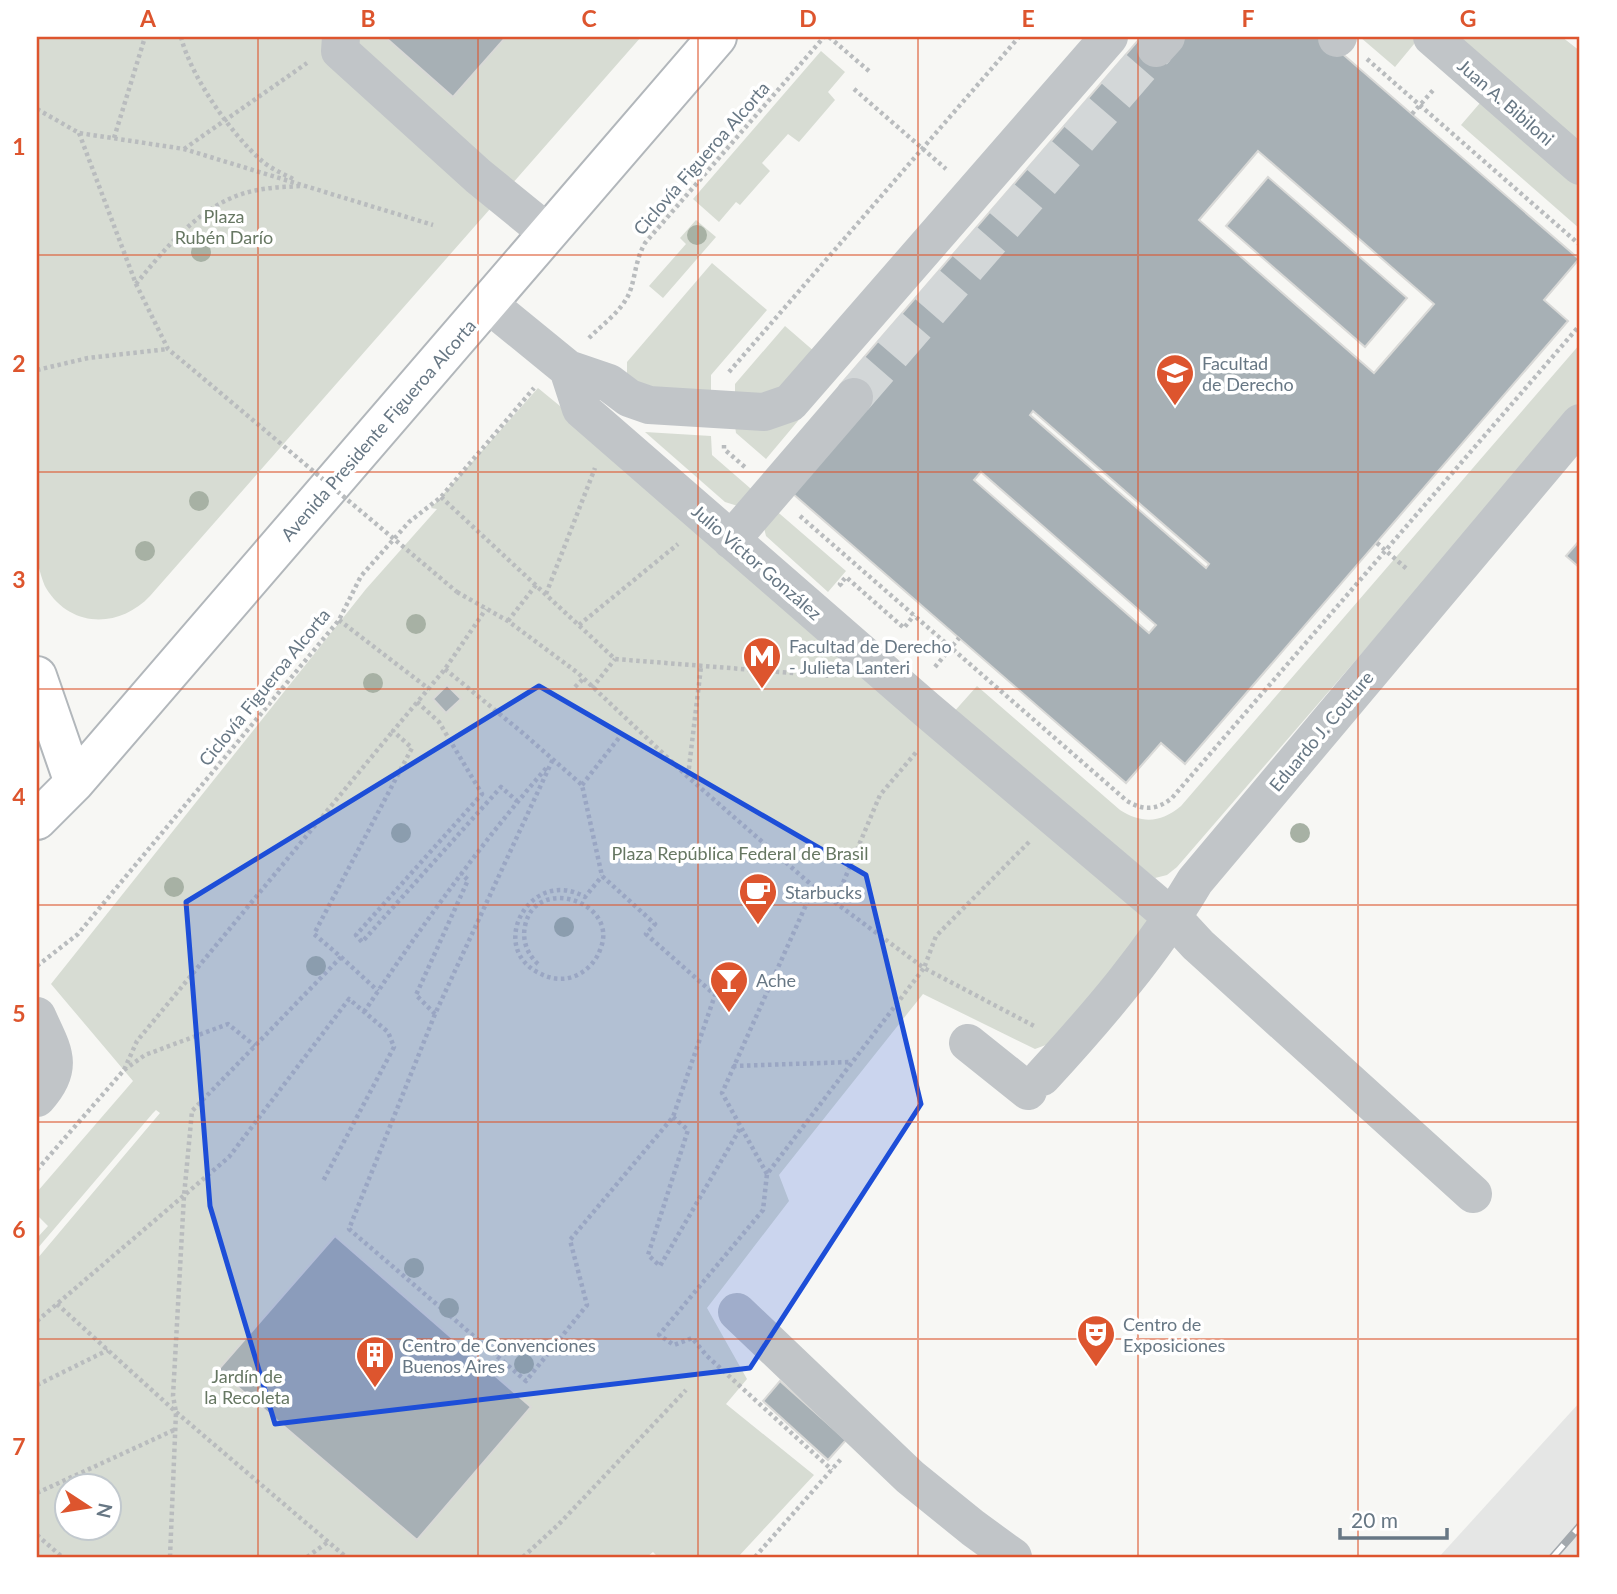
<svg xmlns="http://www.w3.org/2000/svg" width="1617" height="1594" viewBox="0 0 1617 1594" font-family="Lato,sans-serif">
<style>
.built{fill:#e5e6e5}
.green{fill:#d7dcd3;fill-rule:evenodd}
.building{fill:#a7b0b5;stroke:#d9d9d7;stroke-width:2;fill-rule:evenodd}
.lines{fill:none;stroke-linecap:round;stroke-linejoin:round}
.minor-tunnel{stroke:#d3d7d8;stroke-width:38;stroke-dasharray:38 19;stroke-linecap:butt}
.major-casing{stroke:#b2b7bb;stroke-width:42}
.path{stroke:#b9bcbe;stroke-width:4.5;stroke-dasharray:3.5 3.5;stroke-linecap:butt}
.minor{stroke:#c1c5c8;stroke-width:38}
.major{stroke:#fff;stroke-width:38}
.rail-casing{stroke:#a2a8ad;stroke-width:8}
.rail{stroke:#fff;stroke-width:5;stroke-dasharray:16;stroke-linecap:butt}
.path-bridge{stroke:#b9bcbe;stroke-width:4.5;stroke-dasharray:3.5 3.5;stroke-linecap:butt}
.tree{fill:#a7b1a4}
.marked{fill:#1d4ed8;fill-opacity:0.2;stroke:#1d4ed8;stroke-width:5;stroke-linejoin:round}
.grid{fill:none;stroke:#dd552e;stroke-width:2;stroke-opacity:0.55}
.labels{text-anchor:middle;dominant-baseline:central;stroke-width:7;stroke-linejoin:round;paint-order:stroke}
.street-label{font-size:18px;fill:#677784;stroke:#fff}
.park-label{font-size:18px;fill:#667762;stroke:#fff}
.poi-label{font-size:18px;fill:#677784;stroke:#fff;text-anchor:start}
.neatline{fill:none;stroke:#dd552e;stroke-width:2.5}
.grid-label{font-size:23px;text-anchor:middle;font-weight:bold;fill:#dd552e}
</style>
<rect width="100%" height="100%" fill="#f7f7f4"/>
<path class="built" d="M 1580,1402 L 1580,1557 L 1439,1557 Z"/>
<path class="green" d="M 37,37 L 641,37 L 150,596 C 120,628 71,629 46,588 C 42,581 40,570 37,562 Z
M 1360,37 L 1418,37 L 1419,38 L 1395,67 Z
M 1452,37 L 1562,37 L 1580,51 L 1580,150 Z
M 821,51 L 845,72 L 828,92 L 835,100 L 799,142 L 788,134 L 762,163 L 770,171 L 740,205 L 736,202 L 719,222 L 693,199 Z
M 1486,96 L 1580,178 L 1580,229 L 1461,125 Z
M 696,220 L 716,237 L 663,298 L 649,286 L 686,244 L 680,238 Z
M 712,263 L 767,310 L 711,375 L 711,392 L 646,389 L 627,378 L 627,362 Z
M 785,326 L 815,352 L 776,393 L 735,394 L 735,384 Z
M 1580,344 L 1580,401 L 1177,867 L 1167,875 L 1155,878 L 952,714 L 977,686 L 1120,810 C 1142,824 1161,823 1181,806 Z
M 538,388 L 704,524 L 1160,913 L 1054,1042 L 1035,1049 L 923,994 L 779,1175 L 789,1201 L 707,1308 L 747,1379 L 726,1404 L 814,1475 L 738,1557 L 658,1557 L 653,1552 L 647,1557 L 37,1557 L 37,1259 L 160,1113 L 156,1110 L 153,1113 L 37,1249 L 37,1238 L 48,1226 L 37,1215 L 37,1192 L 133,1081 L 51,984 L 366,589 L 437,509 L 431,508 ZM 66,1486 L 108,1486 L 108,1528 L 66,1528 Z
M 808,409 L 766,459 L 736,433 L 735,426 Z
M 645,432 L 711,436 L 712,455 L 758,495 L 741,507 L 725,502 Z
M 773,508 L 846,571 L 828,592 L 766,536 L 764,528 Z"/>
<path class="building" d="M 385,37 L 506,37 L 453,97 Z
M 1141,37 L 1323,37 L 1579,259 L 1544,300 L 1568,321 L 1185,764 L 1161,743 L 1126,783 L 792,493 L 840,385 ZM 1258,151 L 1434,304 L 1374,373 L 1199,220 ZM 1033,411 L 1209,564 L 1206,568 L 1030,415 ZM 981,472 L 1156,625 L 1149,633 L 974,480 Z
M 1268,177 L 1407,298 L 1365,347 L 1226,226 Z
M 1580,540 L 1580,568 L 1566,556 Z
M 447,685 L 461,699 L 446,713 L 433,699 Z
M 335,1236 L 531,1407 L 417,1540 L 218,1370 Z
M 780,1381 L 846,1440 L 828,1460 L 763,1401 Z"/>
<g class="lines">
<path class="minor-tunnel" d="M 854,397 L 1156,48"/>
<defs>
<path id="major" d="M 37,676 L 74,783
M 37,820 L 74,783 L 717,37"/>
</defs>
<use href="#major" class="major-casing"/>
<path class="path" d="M 181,37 C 191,77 231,134 262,161 C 271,169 284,174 295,180
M 829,37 L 869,71
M 1367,59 L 1580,245
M 854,89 L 946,169
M 37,109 L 79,133 L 184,149 L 433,225
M 1412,114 L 1435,88
M 79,133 L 136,284 L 168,349 L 198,374
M 114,138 L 145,37
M 184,149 L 307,63
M 136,284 C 168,245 205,199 258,190 C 272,187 287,187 301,186
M 589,338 C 601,326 616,315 625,301 C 636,285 633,264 645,243 L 824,37
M 37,370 L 88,358 L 168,349
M 729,372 L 1019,37
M 724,445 L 724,449 L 746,468
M 441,497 L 615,659 L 831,676
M 800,516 L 1127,801 C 1144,811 1157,810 1172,798 L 1580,325
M 1377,543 L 1408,570
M 842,586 L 840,584 L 846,577 L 904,628 L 914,615
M 457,592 L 508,621 L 578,673 L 688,777 L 814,887 L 924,968 L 767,1174 L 763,1210 L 659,1335 L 674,1345 L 692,1338 L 707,1356 L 832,1470
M 546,594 L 595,468
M 339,620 L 429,689
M 508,621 L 536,585
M 579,625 L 678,544
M 935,667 L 959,638
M 445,669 L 524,734 L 582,785 L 602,876 L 655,924 L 646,934 L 715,995 L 673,1117 L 570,1240 L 587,1305 L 526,1381 L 349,1229 L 435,1014 L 553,759
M 575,687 L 583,679
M 592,688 L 615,659
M 417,702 L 439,722 L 482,794 L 356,935 L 362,942 L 501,787 L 517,801
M 688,776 L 701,667
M 582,785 L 622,734
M 1029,842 L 936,936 L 924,968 L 1036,1027
M 835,902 L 880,795 L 918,750
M 341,957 L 378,991
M 538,964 C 527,954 522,940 525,926 C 535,874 621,902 600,950 C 596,961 587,971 575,976 C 563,981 550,979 539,973 C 486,947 531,866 585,897 L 602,876
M 37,966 L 78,934 L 339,620 L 361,576 L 409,522 L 441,497 L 534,388
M 364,1012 C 421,927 481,843 548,766
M 435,1014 L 416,995 L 468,880 L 461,873
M 733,1066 L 851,1062
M 124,1070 L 145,1055 L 228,1024 L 255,1046
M 673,1117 L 688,1130 L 648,1255 L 660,1266 L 741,1127
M 37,1170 L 124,1070 L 137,1041 L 393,731
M 767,1174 L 722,1093 L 814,887
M 57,1304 L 176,1412 L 346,1557
M 37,1321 L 229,1157 L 349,999 L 388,1032 L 394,1047 L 322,1183
M 37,1385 L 108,1350
M 37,1493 L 174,1430
M 37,1535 L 62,1557
M 170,1557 L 176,1412 L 173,1396 L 184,1196 L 192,1111 L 341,957 L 314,934 L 412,748 L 393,731 L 445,669 L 486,609
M 307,1557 L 328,1542
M 523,1557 L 559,1524 L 686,1390
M 755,1557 L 841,1459"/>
<path class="minor" d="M 341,37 L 340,51 L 478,176 L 548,233
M 1432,37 L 1580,166
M 1337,38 L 1338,37
M 1156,48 L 1166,37
M 487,303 L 568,369 L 581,409 L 926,709 L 1173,918 L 1198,945 L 1473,1194
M 568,369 L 609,383 L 629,398 L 649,405 L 764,412 L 790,403 L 1109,37
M 731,540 L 854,397
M 37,1016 C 52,1050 66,1066 37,1098
M 968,1043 L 1028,1091
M 1042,1077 C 1098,1016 1153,952 1195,881 L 1580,423
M 737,1312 L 910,1477 L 973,1528 L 1013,1557"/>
<use href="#major" class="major"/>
<defs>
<path id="rail" d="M 1553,1557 L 1580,1526"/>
</defs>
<use href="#rail" class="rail-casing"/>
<use href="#rail" class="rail"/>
<path class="path-bridge" d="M 198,374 L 457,592"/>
</g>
<g class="tree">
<circle cx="697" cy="235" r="10"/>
<circle cx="201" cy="252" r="10"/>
<circle cx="199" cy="501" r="10"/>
<circle cx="145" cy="551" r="10"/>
<circle cx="416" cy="624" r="10"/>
<circle cx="373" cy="683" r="10"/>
<circle cx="401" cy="833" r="10"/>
<circle cx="1300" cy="833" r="10"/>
<circle cx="174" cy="887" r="10"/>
<circle cx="564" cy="927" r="10"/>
<circle cx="316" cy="966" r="10"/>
<circle cx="414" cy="1268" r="10"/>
<circle cx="449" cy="1308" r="10"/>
<circle cx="524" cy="1364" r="10"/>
</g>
<path class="marked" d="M 539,686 L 866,875 L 921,1104 L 750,1368 L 275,1424 L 210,1206 L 186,902 Z"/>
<path class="grid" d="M 258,37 L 258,1557M 478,37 L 478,1557M 698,37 L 698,1557M 918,37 L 918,1557M 1138,37 L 1138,1557M 1358,37 L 1358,1557M 37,255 L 1580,255M 37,472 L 1580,472M 37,689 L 1580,689M 37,905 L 1580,905M 37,1122 L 1580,1122M 37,1339 L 1580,1339"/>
<defs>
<symbol id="university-pin" viewBox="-11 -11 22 30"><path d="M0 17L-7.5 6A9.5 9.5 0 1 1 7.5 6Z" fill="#dd552e" stroke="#fff"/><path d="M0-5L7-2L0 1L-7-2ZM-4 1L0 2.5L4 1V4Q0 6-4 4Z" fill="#fff"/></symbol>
<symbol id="metro-pin" viewBox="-11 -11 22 30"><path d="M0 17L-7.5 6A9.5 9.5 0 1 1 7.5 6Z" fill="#dd552e" stroke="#fff"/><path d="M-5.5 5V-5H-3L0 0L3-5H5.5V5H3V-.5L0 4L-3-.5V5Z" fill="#fff"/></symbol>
<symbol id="cafe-pin" viewBox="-11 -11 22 30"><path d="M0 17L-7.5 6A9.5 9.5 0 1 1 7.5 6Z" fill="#dd552e" stroke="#fff"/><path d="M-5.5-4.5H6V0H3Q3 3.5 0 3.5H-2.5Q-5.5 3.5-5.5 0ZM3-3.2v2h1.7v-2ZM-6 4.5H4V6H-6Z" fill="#fff"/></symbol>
<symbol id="bar-pin" viewBox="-11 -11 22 30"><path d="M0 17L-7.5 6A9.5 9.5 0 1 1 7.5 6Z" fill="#dd552e" stroke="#fff"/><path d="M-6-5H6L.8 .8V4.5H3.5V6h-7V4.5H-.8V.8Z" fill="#fff"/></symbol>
<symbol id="theatre-pin" viewBox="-11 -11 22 30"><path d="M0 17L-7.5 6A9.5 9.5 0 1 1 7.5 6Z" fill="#dd552e" stroke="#fff"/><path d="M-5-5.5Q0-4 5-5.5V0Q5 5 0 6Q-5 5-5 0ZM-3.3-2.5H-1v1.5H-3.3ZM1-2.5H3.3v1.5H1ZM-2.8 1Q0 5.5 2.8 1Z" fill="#fff"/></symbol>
<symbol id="building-pin" viewBox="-11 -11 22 30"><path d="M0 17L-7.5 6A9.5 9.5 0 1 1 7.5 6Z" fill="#dd552e" stroke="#fff"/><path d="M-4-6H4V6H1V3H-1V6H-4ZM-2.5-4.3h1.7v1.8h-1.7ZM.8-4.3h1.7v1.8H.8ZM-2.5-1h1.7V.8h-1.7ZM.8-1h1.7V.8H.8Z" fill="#fff"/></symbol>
</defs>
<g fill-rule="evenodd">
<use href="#university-pin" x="1153" y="351" width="44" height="60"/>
<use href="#metro-pin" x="740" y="634" width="44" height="60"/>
<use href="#cafe-pin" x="736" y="870" width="44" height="60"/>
<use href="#bar-pin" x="707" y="958" width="44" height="60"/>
<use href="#theatre-pin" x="1074" y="1312" width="44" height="60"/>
<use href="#building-pin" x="353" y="1333" width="44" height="60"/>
</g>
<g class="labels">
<g class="street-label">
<text transform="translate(1506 102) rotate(41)">Juan A. Bibiloni</text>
<text transform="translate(701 158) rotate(-49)">Ciclovía Figueroa Alcorta</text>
<text transform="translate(378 430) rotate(-49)">Avenida Presidente Figueroa Alcorta</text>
<text transform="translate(757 562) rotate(41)">Julio Víctor González</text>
<text transform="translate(264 687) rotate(-51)">Ciclovía Figueroa Alcorta</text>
<text transform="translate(1321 731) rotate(-50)">Eduardo J. Couture</text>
</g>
<g class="park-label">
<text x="224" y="216">Plaza<tspan x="224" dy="21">Rubén Darío</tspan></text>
<text x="740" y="853">Plaza República Federal de Brasil</text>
<text x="247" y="1376">Jardín de<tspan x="247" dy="21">la Recoleta</tspan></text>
</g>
<g class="poi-label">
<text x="1202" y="363">Facultad<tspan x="1202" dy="21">de Derecho</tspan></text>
<text x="789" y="646">Facultad de Derecho<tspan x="789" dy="21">- Julieta Lanteri</tspan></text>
<text x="785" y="892">Starbucks</text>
<text x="756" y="980">Ache</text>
<text x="1123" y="1324">Centro de<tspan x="1123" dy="21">Exposiciones</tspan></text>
<text x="402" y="1345">Centro de Convenciones<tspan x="402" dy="21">Buenos Aires</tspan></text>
</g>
</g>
<rect width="1617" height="1594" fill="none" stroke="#ffffff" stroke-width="77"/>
<g transform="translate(88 1507) rotate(102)"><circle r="33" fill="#ffffff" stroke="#c2c9ce" stroke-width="2"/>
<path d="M0-5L12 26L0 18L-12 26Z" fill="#dd552e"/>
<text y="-10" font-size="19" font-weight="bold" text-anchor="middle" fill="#677784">N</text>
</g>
<path d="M1340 1528v10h107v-10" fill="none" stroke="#677784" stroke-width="3.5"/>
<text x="1351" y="1528" font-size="21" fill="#677784" stroke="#ffffff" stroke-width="5" paint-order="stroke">20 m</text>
<rect x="38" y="38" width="1540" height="1518" class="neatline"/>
<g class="grid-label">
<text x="148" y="27">A</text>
<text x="368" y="27">B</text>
<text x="589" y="27">C</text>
<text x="808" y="27">D</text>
<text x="1028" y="27">E</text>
<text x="1248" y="27">F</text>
<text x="1468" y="27">G</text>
<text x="19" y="155">1</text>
<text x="19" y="372">2</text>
<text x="19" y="588">3</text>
<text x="19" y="805">4</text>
<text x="19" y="1022">5</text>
<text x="19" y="1238">6</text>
<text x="19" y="1455">7</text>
</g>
</svg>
